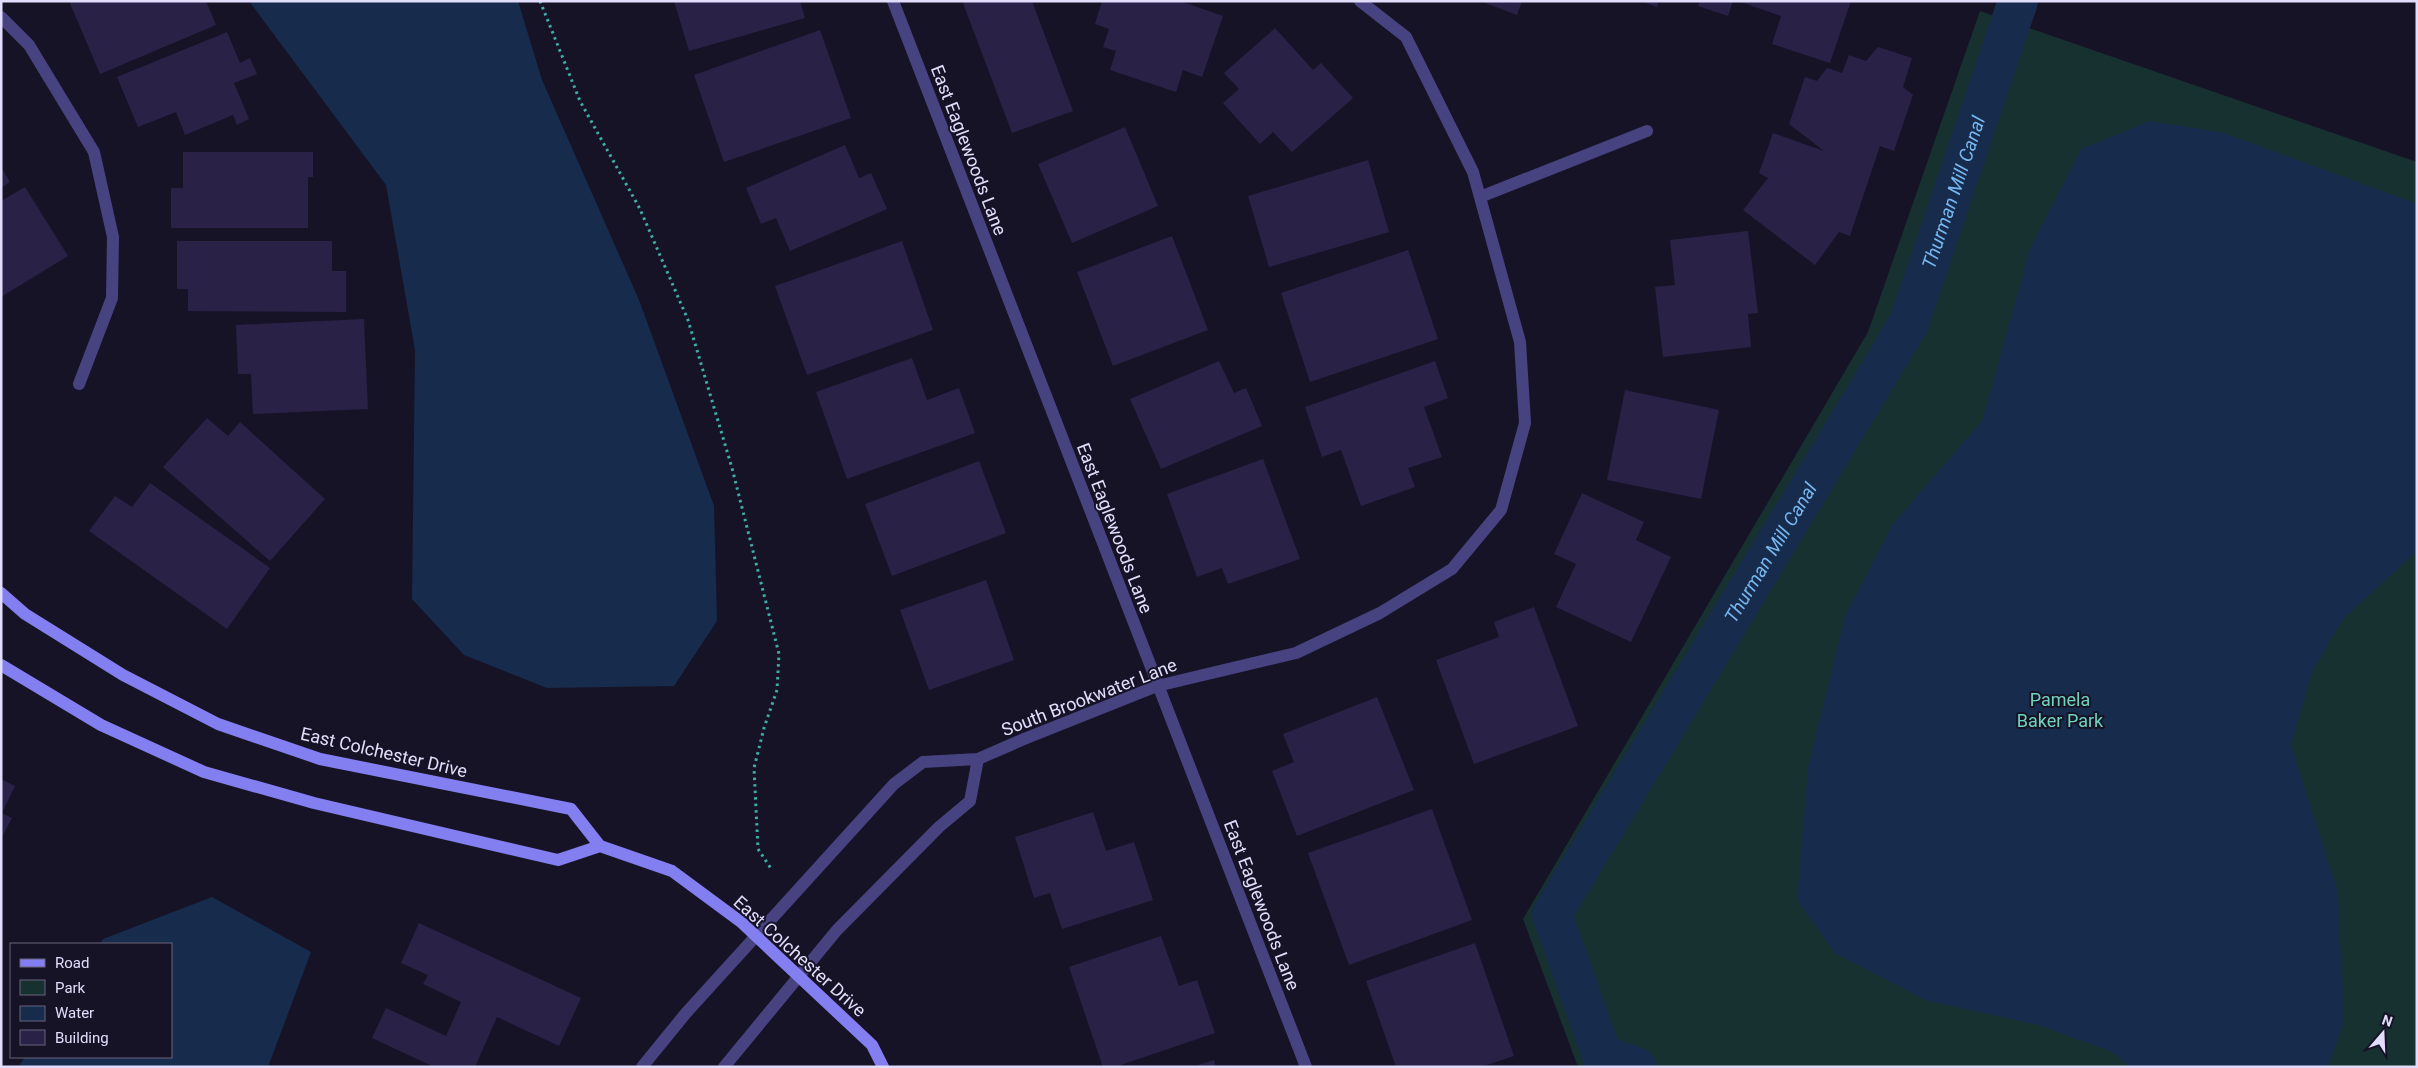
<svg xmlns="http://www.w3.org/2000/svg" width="2418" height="1068" viewBox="0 0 2418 1068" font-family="Roboto,sans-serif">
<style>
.green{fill:#173030}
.water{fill:#172b4c}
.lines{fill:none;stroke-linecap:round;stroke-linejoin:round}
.canal{stroke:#172b4c;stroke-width:40}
.building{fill:#292146}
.path{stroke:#3eada8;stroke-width:3;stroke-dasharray:2.5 4;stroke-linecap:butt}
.street{stroke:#474380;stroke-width:12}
.secondary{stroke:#837ff0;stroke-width:12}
.labels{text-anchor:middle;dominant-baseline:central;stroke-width:4;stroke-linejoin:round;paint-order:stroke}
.street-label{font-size:18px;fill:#e1ddfb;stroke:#171327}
.park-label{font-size:18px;fill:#70d4bc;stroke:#171327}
.water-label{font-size:19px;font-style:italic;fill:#77b6ef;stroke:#171327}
</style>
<rect width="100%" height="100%" fill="#171327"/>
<path class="green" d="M 1980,11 L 2417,162 L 2417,1067 L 1578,1067 L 1523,919 L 1868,332 Z"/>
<path class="water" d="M 249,1 L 518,1 L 542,80 L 639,300 L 714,506 L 717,621 L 674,686 L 547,688 L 464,655 L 412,599 L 415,350 L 386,185 Z
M 2150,121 L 2224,133 L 2417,204 L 2417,551 L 2343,619 L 2312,672 L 2291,745 L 2338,892 L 2344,1021 L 2328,1067 L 2131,1067 L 2110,1051 L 2038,1025 L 1925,1000 L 1835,953 L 1797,900 L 1808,768 L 1845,616 L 1893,524 L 1982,421 L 2030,249 L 2081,149 Z
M 212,897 L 311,952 L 268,1067 L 18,1067 L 25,1057 L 171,1057 L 171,944 L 100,944 L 103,939 Z"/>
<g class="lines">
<path class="canal" id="s1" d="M 1636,1067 L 1602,1055 L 1552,914 L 1909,323 L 2018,1"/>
</g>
<path class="building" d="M 69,1 L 206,1 L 216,25 L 100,74 Z
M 674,1 L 800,1 L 805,18 L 689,51 Z
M 968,1 L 1032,1 L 1073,111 L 1012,133 L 963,3 Z
M 1102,1 L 1180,1 L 1223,16 L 1202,77 L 1183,70 L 1176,92 L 1110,70 L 1116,51 L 1103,47 L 1109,29 L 1095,24 Z
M 1480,1 L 1522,1 L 1517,15 Z
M 1641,1 L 1659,1 L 1657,7 Z
M 1700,1 L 1733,1 L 1728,16 L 1698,6 Z
M 1738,1 L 1851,1 L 1830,63 L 1772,44 L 1781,16 Z
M 1275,28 L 1313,70 L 1321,63 L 1353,98 L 1292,152 L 1273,132 L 1260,144 L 1223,103 L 1239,89 L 1224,73 Z
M 820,30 L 851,118 L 724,162 L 694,75 Z
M 227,32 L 240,63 L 250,58 L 257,74 L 234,83 L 249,119 L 237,125 L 233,115 L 185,135 L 176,112 L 138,127 L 117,77 Z
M 1878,47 L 1912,58 L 1903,87 L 1913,95 L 1894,151 L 1880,146 L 1850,236 L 1839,232 L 1815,265 L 1743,210 L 1768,178 L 1759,173 L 1773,133 L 1824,151 L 1789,124 L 1805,77 L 1817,81 L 1827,68 L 1842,73 L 1849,55 L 1866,61 Z
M 1125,127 L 1158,206 L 1072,243 L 1038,164 Z
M 845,145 L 859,178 L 871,173 L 887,209 L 790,251 L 776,218 L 761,224 L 746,188 Z
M 183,152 L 313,152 L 313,177 L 308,177 L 308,228 L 171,228 L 171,188 L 183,188 Z
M 1368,160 L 1389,232 L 1269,267 L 1248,196 Z
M 1,167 L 10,182 L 1,188 Z
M 25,187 L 68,256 L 1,297 L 1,201 Z
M 1748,231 L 1758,313 L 1748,314 L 1751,347 L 1663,357 L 1655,287 L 1675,285 L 1670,240 Z
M 1172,236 L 1208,330 L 1113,366 L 1077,272 Z
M 177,241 L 332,241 L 332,271 L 346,271 L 346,312 L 188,311 L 188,289 L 177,289 Z
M 902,241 L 933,330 L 807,375 L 775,286 Z
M 1408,250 L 1438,339 L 1310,382 L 1281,293 Z
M 364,319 L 368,409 L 253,414 L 251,374 L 238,374 L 236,325 Z
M 912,358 L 927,400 L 959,388 L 975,433 L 847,479 L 816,392 Z
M 1219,361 L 1234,393 L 1246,388 L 1262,426 L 1161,469 L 1130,399 Z
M 1435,361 L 1448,398 L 1424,407 L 1442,457 L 1408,468 L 1415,487 L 1361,506 L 1341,450 L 1322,457 L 1305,407 Z
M 1625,390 L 1719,410 L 1701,499 L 1607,480 Z
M 207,418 L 228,436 L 240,422 L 325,499 L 270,561 L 163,467 Z
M 1263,459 L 1300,559 L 1228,584 L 1222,568 L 1197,577 L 1167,494 Z
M 979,461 L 1006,533 L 892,576 L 865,504 Z
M 150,483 L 270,568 L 227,629 L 89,531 L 115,496 L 132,507 Z
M 1582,493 L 1644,522 L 1636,540 L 1671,557 L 1631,642 L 1556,607 L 1576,564 L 1554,554 Z
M 986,580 L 1014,660 L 929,690 L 900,610 Z
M 1534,607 L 1578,726 L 1474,764 L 1436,660 L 1499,637 L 1494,622 Z
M 1377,697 L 1414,790 L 1297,836 L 1272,771 L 1294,762 L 1283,734 Z
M 1,779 L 15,786 L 2,813 L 12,818 L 1,839 Z
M 1432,809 L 1472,920 L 1349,965 L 1308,853 Z
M 1093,812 L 1106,851 L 1134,842 L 1153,900 L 1062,929 L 1050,893 L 1034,898 L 1015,837 Z
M 419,923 L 581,998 L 559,1046 L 497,1017 L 475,1067 L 434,1067 L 372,1038 L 386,1008 L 446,1036 L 461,1002 L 423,984 L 428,975 L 401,963 Z
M 1161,936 L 1179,986 L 1197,980 L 1215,1033 L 1115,1067 L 1103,1067 L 1069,967 Z
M 1475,943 L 1514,1056 L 1481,1067 L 1396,1067 L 1366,981 Z
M 1214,1060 L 1216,1067 L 1195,1067 L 1195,1066 Z"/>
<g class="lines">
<path class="path" d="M 540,1 L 580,101 L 640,209 L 688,320 L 732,468 L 779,654 L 777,690 L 764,728 L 754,768 L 758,849 L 772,870"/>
<path class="street" d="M 893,1 L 1306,1067
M 1,17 L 29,45 L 94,152 L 113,237 L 112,298 L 79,384
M 1480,197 L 1647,131
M 978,759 L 1024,739 L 1157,686 L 1296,653 L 1380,613 L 1452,569 L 1501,510 L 1525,423 L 1520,342 L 1473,172 L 1406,37 L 1360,1
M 642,1067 L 686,1013 L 894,784 L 923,762 L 978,759 L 970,801 L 939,827 L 837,930 L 724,1067"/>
<path class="secondary" d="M 1,593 L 25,614 L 123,675 L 218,724 L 320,759 L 571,809 L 600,846 L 672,871 L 741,922 L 872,1045 L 883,1067
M 1,665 L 101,725 L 204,772 L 314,803 L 558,860 L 600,846"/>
</g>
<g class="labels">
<g class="street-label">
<text transform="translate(969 150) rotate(69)">East Eaglewoods Lane</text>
<text transform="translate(1115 528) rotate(69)">East Eaglewoods Lane</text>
<text transform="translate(1089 697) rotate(-21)">South Brookwater Lane</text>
<text transform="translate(384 752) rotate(13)">East Colchester Drive</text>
<text transform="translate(1262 905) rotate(69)">East Eaglewoods Lane</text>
<text transform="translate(800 956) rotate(42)">East Colchester Drive</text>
</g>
<g class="park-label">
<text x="2060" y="699">Pamela<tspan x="2060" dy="21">Baker Park</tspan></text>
</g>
<g class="water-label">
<text stroke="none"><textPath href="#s1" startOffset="1014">Thurman Mill Canal</textPath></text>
<text stroke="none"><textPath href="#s1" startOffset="608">Thurman Mill Canal</textPath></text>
</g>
</g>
<rect width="2418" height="1068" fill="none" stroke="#e1ddfb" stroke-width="5"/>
<rect x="10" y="943" width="162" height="115" fill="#171327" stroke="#68647c"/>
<rect x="20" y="959" width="25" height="8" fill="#837ff0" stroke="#68647c"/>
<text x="55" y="968" font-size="15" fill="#e1ddfb">Road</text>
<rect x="20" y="980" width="25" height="15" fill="#173030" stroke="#68647c"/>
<text x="55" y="993" font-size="15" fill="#e1ddfb">Park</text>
<rect x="20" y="1006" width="25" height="15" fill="#172b4c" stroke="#68647c"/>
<text x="55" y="1018" font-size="15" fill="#e1ddfb">Water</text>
<rect x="20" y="1030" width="25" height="15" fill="#292146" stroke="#68647c"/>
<text x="55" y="1043" font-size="15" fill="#e1ddfb">Building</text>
<g transform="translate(2383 1033) rotate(19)" stroke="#171327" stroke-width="4" paint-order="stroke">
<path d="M0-4L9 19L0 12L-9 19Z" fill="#e1ddfb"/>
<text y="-8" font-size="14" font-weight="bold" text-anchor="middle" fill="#e1ddfb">N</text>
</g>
</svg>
